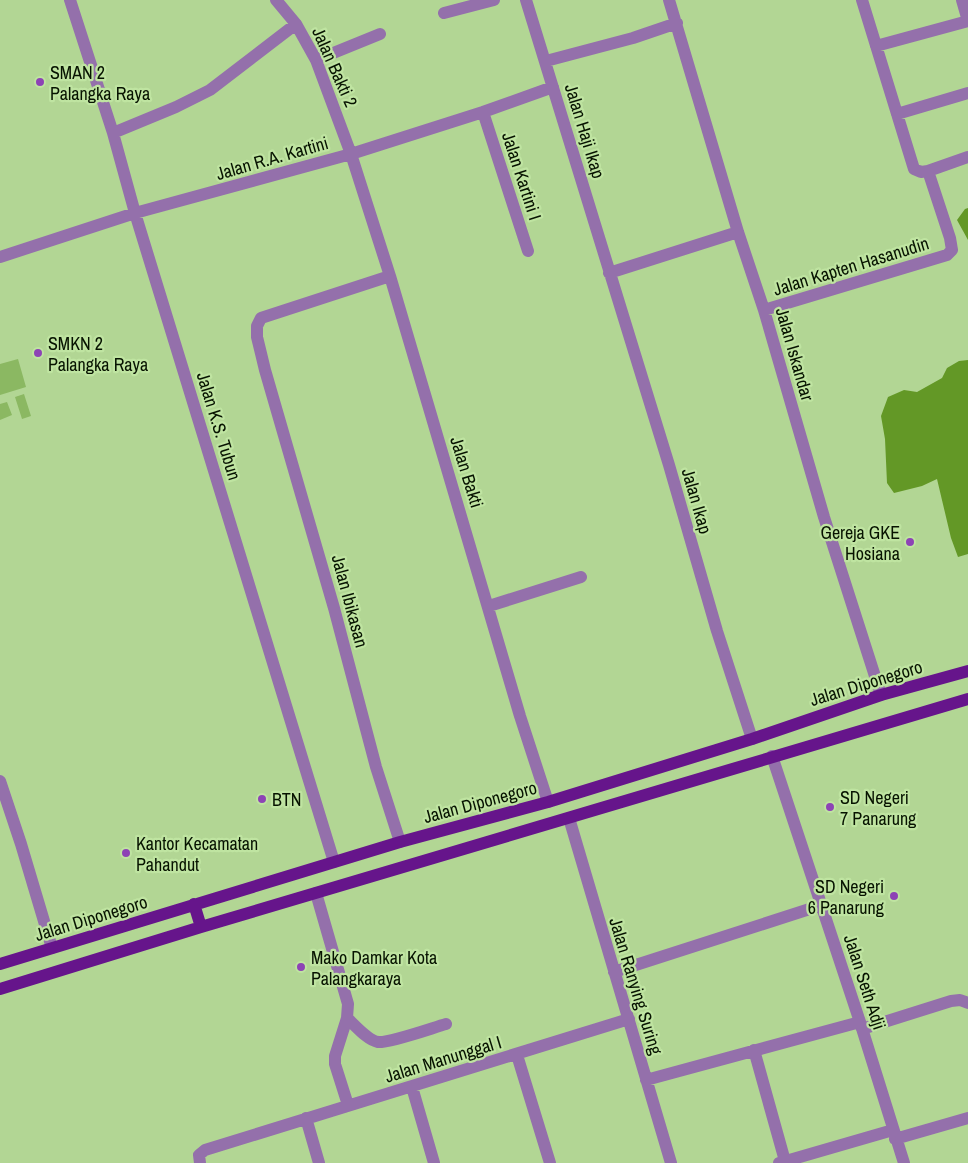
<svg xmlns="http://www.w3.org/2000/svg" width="968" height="1163" viewBox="0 0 968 1163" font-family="'Archivo Narrow',sans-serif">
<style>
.green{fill:#8bb862}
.forest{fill:#639826}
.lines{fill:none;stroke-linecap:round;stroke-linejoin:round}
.minor{stroke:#9470ab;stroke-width:12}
.major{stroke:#66158b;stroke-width:12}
.poi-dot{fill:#8d43b5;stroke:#bfe4a1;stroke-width:2}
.labels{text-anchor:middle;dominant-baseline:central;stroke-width:4.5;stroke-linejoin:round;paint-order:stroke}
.street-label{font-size:18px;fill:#071300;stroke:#bfe4a1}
.poi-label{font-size:18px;fill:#071300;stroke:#bfe4a1;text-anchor:start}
</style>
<rect width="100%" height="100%" fill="#b2d694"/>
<path class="green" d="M 18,359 L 26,387 L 0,395 L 0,364 Z
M 24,394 L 31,416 L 22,419 L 15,397 Z
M 7,402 L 12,415 L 0,420 L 0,404 Z"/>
<path class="forest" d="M 968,208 L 968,240 L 957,220 L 965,209 Z
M 968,360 L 968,554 L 958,557 L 951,538 L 937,479 L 922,486 L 894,493 L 887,483 L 885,439 L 881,416 L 888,397 L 904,390 L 917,392 L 942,378 L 947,368 L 959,361 Z"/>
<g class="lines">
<path class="minor" d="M 70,0 L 113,133 L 135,213 L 334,862
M 276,0 L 296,24 L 316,60 L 351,154 L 390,276 L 520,716 L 548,802
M 526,0 L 669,465 L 717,631 L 752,739
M 669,0 L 738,232 L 764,310 L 824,517 L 881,695
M 862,0 L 914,169 L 921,172 L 928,171 L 968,157
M 962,0 L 968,21
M 444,13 L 494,0
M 876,46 L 968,21
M 316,60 L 380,34
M 546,61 L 633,38 L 677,23
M 483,112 L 528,251
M 897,114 L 968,93
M 113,133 L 176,107 L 210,90 L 296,24
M 0,257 L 135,213 L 351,154 L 483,112 L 553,87
M 609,273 L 738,232
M 390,276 L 261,318 L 257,326 L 257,337 L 265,370 L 334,608 L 376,767 L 400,842
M 764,310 L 947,255 L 952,250 L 950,238 L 928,171
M 489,606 L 581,577
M 772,756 L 860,1022 L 904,1163
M 0,781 L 21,844 L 52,948
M 569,818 L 671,1163
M 316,893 L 348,1004 L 347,1018 L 335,1056 L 335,1064 L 348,1105
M 614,972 L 822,905
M 347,1018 C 355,1025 367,1040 378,1042 C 390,1043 432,1028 446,1024
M 862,1029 L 951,1001 L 960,1000 L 968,1003
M 754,1050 L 785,1161
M 517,1055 L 550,1163
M 646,1080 L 860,1022
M 412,1087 L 434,1163
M 306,1118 L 319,1163
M 895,1139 L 968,1118
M 200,1163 L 199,1155 L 205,1150 L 629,1019
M 779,1163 L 893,1130"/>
<path class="major" d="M 194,904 L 201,927
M 0,964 L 400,842 L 548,802 L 752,739 L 881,695 L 968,671
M 0,989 L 201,927 L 968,699"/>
</g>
<g class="poi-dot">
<circle cx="40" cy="82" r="5"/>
<circle cx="38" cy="353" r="5"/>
<circle cx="910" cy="542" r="5"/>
<circle cx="262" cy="799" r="5"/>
<circle cx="830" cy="807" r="5"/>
<circle cx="126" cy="853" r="5"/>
<circle cx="894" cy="896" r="5"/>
<circle cx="301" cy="967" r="5"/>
</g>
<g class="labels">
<g class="street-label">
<text transform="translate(335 67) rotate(66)">Jalan Bakti 2</text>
<text transform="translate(585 131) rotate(73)">Jalan Haji Ikap</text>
<text transform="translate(272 158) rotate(-16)">Jalan R.A. Kartini</text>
<text transform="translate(522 176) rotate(72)">Jalan Kartini I</text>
<text transform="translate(851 266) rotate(-17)">Jalan Kapten Hasanudin</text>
<text transform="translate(795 354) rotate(74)">Jalan Iskandar</text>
<text transform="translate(219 426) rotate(73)">Jalan K.S. Tubun</text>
<text transform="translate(467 472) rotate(73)">Jalan Bakti</text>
<text transform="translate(697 501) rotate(74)">Jalan Ikap</text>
<text transform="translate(350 601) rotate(75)">Jalan Ibikasan</text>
<text transform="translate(866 683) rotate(-17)">Jalan Diponegoro</text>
<text transform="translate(480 802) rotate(-15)">Jalan Diponegoro</text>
<text transform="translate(91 918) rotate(-17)">Jalan Diponegoro</text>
<text transform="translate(865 982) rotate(72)">Jalan Seth Adji</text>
<text transform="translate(636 986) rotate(73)">Jalan Ranying Suring</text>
<text transform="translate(443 1059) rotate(-17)">Jalan Manunggal I</text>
</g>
<g class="poi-label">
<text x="50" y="72">SMAN 2<tspan x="50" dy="21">Palangka Raya</tspan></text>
<text x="48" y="343">SMKN 2<tspan x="48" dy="21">Palangka Raya</tspan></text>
<text x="900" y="532" text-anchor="end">Gereja GKE<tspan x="900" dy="21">Hosiana</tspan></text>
<text x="840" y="797">SD Negeri<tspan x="840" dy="21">7 Panarung</tspan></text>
<text x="272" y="799">BTN</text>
<text x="136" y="843">Kantor Kecamatan<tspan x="136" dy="21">Pahandut</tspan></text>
<text x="884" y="886" text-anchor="end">SD Negeri<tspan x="884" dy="21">6 Panarung</tspan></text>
<text x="311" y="957">Mako Damkar Kota<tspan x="311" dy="21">Palangkaraya</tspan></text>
</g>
</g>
</svg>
